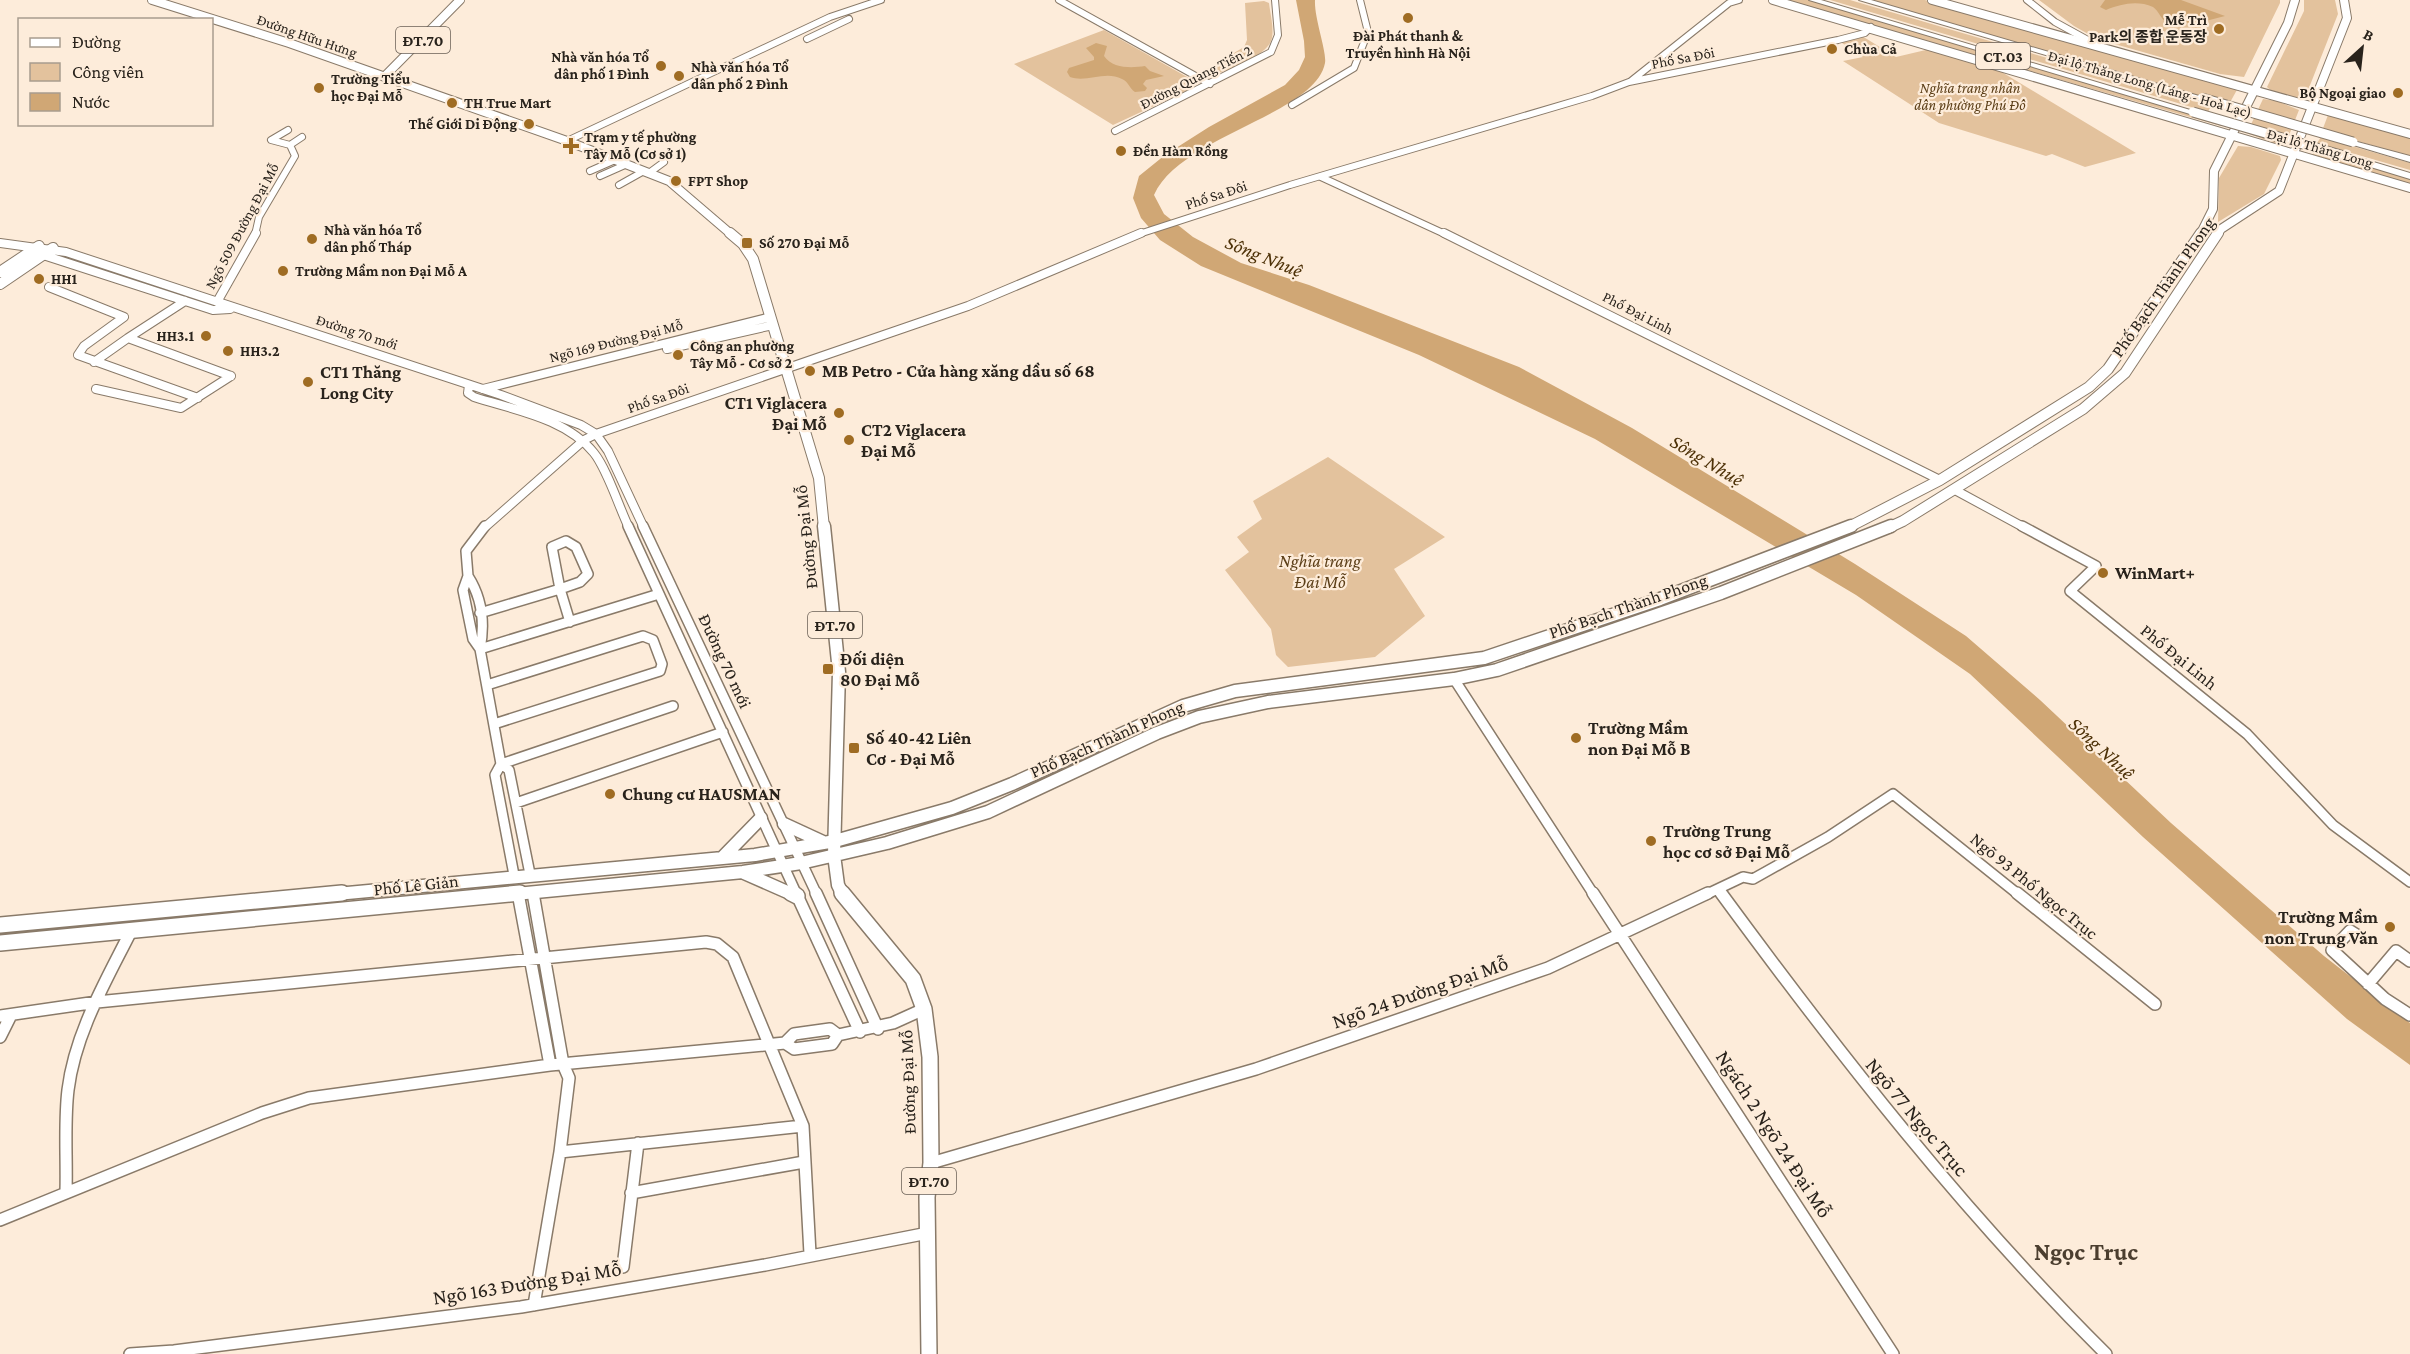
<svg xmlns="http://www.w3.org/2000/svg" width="2410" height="1354" viewBox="0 0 2410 1354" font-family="'Crimson Pro','Noto Sans KR',serif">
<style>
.green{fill:#e3c29d}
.water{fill:#d0a775}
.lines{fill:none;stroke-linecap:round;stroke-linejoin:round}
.minor-far3-casing{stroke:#897a69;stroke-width:8}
.minor-far2-casing{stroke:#897a69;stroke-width:10}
.minor-far1-casing{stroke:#897a69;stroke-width:12}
.minor-casing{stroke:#897a69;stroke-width:14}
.major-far3-casing{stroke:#897a69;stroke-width:10}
.major-far2-casing{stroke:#897a69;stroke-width:12}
.major-far1-casing{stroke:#897a69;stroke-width:15}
.major-casing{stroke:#897a69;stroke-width:18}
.highway-casing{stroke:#897a69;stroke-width:2}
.minor-far3{stroke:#fff;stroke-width:6}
.minor-far2{stroke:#fff;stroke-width:8}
.minor-far1{stroke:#fff;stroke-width:9}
.minor{stroke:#fff;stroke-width:11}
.major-far3{stroke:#fff;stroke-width:8}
.major-far2{stroke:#fff;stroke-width:10}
.major-far1{stroke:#fff;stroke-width:12}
.major{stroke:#fff;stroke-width:15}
.highway{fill:#fff;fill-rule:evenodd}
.highway-bridge-casing{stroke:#897a69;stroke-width:11;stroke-linecap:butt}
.highway-bridge{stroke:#fff;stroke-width:9}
.poi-dot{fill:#9f6c23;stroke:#fdecda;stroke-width:2}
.labels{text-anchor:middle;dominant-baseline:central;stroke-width:4.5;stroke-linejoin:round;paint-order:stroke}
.far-poi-label{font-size:15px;font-weight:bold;fill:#29231c;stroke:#fdecda;text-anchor:start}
.far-street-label{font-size:15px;fill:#29231c;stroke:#fdecda}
.far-park-label{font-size:15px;font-style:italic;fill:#5c3f18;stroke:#fdecda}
.shield{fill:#fdecda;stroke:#695f55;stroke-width:1.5}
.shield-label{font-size:16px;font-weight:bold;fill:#29231c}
.street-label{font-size:18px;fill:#29231c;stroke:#fdecda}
.poi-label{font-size:18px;font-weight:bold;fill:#29231c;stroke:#fdecda;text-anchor:start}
.park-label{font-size:18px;font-style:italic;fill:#5c3f18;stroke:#fdecda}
.water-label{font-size:20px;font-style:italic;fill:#4d3107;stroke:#fdecda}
.near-street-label{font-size:21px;fill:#29231c;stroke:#fdecda}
.near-neighbourhood-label{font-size:24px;font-weight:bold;fill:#4b3e2f;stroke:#fdecda}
</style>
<rect width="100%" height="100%" fill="#fdecda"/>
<path class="green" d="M 1785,0 L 1809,0 L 2223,123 L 2221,126 Z
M 1830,0 L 1850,0 L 2211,106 L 2208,112 Z
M 1868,0 L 1925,0 L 2238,88 L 2228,106 Z
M 2039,0 L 2280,0 L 2280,3 L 2244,77 L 2220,74 L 2097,39 L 2074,26 Z
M 2304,0 L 2335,0 L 2338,14 L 2305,98 C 2294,100 2275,95 2267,87 L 2304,11 Z
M 1264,1 L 1269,3 C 1270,13 1275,31 1271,41 C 1266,56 1216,81 1202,72 L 1244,47 L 1247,40 L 1245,3 Z
M 1104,30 L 1196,82 L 1195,87 L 1113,125 L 1014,64 Z
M 1862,36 L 1896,57 L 1930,49 L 1995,68 L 2136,153 L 2085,167 L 2052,154 L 2046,156 L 1939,123 L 1843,61 L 1863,57 L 1839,41 Z
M 2263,99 L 2277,101 L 2299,110 L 2286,143 L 2273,143 L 2247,133 Z
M 2328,115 L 2410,138 L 2410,156 L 2322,131 Z
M 2321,137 L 2410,163 L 2410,170 L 2317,143 Z
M 2238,146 L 2251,147 L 2280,156 L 2281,160 L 2264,194 L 2218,222 L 2219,178 Z
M 2316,149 L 2410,176 L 2410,186 L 2311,157 Z
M 1328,457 L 1445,537 L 1394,569 L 1425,616 L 1375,657 L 1288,667 L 1276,655 L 1271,629 L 1225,570 L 1249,552 L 1237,537 L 1262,519 L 1253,501 Z"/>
<path class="water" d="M 1296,0 L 1315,0 C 1314,18 1327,52 1325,63 C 1315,115 1180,136 1154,195 L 1164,214 L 1193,237 L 1241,263 L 1309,285 L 1519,367 L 1632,428 L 1855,564 L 1966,636 L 2040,700 L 2171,823 L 2324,956 L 2410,1023 L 2410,1065 L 2347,1019 L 2143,837 L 1970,674 L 1856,595 L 1595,439 L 1419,355 L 1201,266 L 1160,240 L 1141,218 L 1133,198 L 1139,176 L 1165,155 L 1209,127 L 1285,85 L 1299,70 L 1305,57 L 1304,41 Z
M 2105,0 L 2181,0 L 2225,16 L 2198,23 L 2166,22 C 2160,18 2159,11 2153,7 C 2137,0 2121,4 2106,10 L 2100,7 Z
M 1096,43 L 1107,46 L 1104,56 C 1113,69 1132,68 1145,66 L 1150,71 L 1164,76 L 1146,80 L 1143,84 L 1147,88 L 1145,91 L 1135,92 C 1129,88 1129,82 1122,79 C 1105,70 1087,83 1070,77 L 1067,72 L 1069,68 L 1094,60 L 1094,57 L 1086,48 Z"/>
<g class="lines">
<defs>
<path id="minor-far3" d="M 1059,0 L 1210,84
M 2027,0 L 2055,22 L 2095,44
M 807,39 L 849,19
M 1631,81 L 1729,3 L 1739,0
M 1292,105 L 1354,68 L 1368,32 L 1360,0
M 288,130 L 271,140 L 290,145
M 1115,131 L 1271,52 L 1278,35 L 1275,0
M 567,141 L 830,17 L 881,0
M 590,171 L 615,160
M 649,173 L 664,162
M 600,176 L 627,164
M 1321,177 L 1447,235
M 619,185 L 644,171
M 255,235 L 259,217 L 295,156 L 290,145 L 302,137
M 1136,235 L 1290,185 L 1592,96 L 1629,82 L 1838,40 L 1865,33 L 1871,27"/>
<path id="minor-far2" d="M 1444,233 L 1940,480
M 0,243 L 66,252 L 501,395 L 581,425 L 596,434 L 608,451 L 644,528
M 40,254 L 213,310 L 230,309
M 49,287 L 124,317 L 84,346 L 78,355 L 198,398
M 217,302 L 256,233
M 128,338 L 185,301
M 667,349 L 773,325
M 94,362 L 128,338 L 231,376
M 469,385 L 468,393 L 474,397 C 514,410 566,418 594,453 C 607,469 619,507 629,528
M 96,389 L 181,408 L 231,376
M 483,389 L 771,317
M 1955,490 L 2025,528
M 484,528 L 584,440 L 596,434 L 968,306 L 1141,233"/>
<path id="minor-far1" d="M 485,526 L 466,551 L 468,576 L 463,590 L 473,639 L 480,649 L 501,764 L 495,775 L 514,875
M 628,526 L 797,895
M 643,526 L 817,895
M 2022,526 L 2096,566 L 2070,591 L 2247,734 L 2333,825 L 2410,882
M 566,541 L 576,547 L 588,574 L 580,582 L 560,589 L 552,547 Z
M 468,576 C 482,598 485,624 480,649
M 560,589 L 570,622
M 480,613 L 560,589
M 480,649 L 659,594
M 1454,679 L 1594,895
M 487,685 L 643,636 L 653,640 L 662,664 L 660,671 L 494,724
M 501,764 L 673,706
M 501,764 L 509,770 L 530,874
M 516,803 L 723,732
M 1718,889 L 1722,895
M 533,892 L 533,895
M 1705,895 L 1743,877 L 1753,879 L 1828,837 L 1893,794 L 2019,895"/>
<path id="minor" d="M 518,893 L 550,1065
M 533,893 L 563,1064 L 569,1078 L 560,1152 L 534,1305
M 796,893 L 860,1032
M 816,893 L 878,1029
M 1593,893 L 1893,1354
M 1721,893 C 1840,1055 1963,1212 2106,1354
M 2017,893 L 2155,1004
M 2358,936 L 2350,931 L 2332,950 L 2385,999 L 2410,1015
M 2368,984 L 2396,951 L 2410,961
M 0,1016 L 97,1002 L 706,942 L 717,944 L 733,957 L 803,1126 L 810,1254
M 0,1037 L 11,1015
M 785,1043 L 794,1034 L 830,1029 L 838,1035 L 893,1023 L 924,1009
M 560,1152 L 803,1126
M 931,1163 L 1256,1069 L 1548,968 L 1708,893
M 66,1192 C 67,1158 64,1123 68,1090 C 75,1033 106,981 131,931
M 631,1193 L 804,1162
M 0,1220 L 262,1113 L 309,1098 L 550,1065 L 785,1043 L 794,1049 L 832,1044 L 838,1035
M 623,1267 L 638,1143
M 130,1354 L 174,1351 L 521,1307 L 765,1265 L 928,1233"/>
<path id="major-far3" d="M 152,0 L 289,43 L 567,141 L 669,181 L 732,235
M 1773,0 L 2410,188
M 1932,0 L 2410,134
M 384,77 L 460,0
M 2200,235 L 2213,209 L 2214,171 L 2288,23 L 2295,0
M 2217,235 L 2221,229 L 2279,191 L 2347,18 L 2344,0"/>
<path id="major-far2" d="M 730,233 L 743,244 L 753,259 L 819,478 L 824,528
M 0,272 L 39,246
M 0,284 L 53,248
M 1847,528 L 1940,480 L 2089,387 L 2108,369 L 2201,233
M 1888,528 L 1903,521 L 2083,409 L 2125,373 L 2218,233"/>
<path id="major-far1" d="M 824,526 L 839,672 L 834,855 L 838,885 L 843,895
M 784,824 L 823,842
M 723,857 L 761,818
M 744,873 L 794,895
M 326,895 L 755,855 L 835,841 L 952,808 L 1012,784 L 1183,706 L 1235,691 L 1484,658 L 1660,599 L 1851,526
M 505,895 L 743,872 L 801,863 L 887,843 L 988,812 L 1157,733 L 1199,717 L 1268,702 L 1454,679 L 1497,670 L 1721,593 L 1891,526"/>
<path id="major" d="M 791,893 L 797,896
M 842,893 L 913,979 L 924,1009 L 930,1057 L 931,1163 L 927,1197 L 929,1354
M 0,925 L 342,893
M 0,943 L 520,893"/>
<path id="highway" d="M 1809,0 L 1821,0 L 2197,112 L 2190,114 Z
M 1859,0 L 1871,0 L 2206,98 L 2199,100 Z
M 2350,140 L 2410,156 L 2410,162 L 2350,144 Z
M 2341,154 L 2347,154 L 2410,173 L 2410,179 L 2341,158 Z"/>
</defs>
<use href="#minor-far3" class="minor-far3-casing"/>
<use href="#minor-far2" class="minor-far2-casing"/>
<use href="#minor-far1" class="minor-far1-casing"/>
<use href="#minor" class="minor-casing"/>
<use href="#major-far3" class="major-far3-casing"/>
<use href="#major-far2" class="major-far2-casing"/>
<use href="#major-far1" class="major-far1-casing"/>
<use href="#major" class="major-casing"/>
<use href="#highway" class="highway-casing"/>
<use href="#minor-far3" class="minor-far3"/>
<use href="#minor-far2" class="minor-far2"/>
<use href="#minor-far1" class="minor-far1"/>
<use href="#minor" class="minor"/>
<use href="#major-far3" class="major-far3"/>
<use href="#major-far2" class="major-far2"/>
<use href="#major-far1" class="major-far1"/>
<use href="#major" class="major"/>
<use href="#highway" class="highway"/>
<defs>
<path id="highway-bridge" d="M 2202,98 L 2353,142
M 2193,112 L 2344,156"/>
</defs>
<use href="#highway-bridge" class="highway-bridge-casing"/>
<use href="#highway-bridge" class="highway-bridge"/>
</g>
<g class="poi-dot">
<circle cx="1408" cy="18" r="6"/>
<circle cx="2219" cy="29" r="6"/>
<circle cx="1832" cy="49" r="6"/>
<circle cx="661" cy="66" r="6"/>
<circle cx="679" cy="76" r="6"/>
<circle cx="319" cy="88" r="6"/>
<circle cx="2398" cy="93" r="6"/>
<circle cx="452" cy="103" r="6"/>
<circle cx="529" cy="124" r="6"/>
<path d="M568 137h6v6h6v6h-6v6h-6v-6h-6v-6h6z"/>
<circle cx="1121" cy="151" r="6"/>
<circle cx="676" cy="181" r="6"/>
<circle cx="312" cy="239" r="6"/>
<rect x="741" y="237" width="12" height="12" rx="3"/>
<circle cx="283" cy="271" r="6"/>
<circle cx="39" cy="279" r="6"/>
<circle cx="206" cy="336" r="6"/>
<circle cx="228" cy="351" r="6"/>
<circle cx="678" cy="355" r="6"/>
<circle cx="810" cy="371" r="6"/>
<circle cx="308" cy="382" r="6"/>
<circle cx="839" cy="413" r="6"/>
<circle cx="849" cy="440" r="6"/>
<circle cx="2103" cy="573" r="6"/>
<rect x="822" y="663" width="12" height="12" rx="3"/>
<circle cx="1576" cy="738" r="6"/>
<rect x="848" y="742" width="12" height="12" rx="3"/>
<circle cx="610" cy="794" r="6"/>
<circle cx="1651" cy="841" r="6"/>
<circle cx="2390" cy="927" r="6"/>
</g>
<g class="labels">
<g class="far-poi-label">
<text x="2207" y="20" text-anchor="end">Mễ Trì<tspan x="2207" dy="17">Park의 종합 운동장</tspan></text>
<text x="1408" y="36" text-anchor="middle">Đài Phát thanh &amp;<tspan x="1408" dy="17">Truyền hình Hà Nội</tspan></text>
<text x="1844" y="49">Chùa Cả</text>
<text x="649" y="57" text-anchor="end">Nhà văn hóa Tổ<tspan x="649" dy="17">dân phố 1 Đình</tspan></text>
<text x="691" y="67">Nhà văn hóa Tổ<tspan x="691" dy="17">dân phố 2 Đình</tspan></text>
<text x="331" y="79">Trường Tiểu<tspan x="331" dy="17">học Đại Mỗ</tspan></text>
<text x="2386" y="93" text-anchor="end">Bộ Ngoại giao</text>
<text x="464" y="103">TH True Mart</text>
<text x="517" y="124" text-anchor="end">Thế Giới Di Động</text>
<text x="584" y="137">Trạm y tế phường<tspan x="584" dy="17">Tây Mỗ (Cơ sở 1)</tspan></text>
<text x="1133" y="151">Đền Hàm Rồng</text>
<text x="688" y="181">FPT Shop</text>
<text x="324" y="230">Nhà văn hóa Tổ<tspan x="324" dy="17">dân phố Tháp</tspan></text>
<text x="759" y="243">Số 270 Đại Mỗ</text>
<text x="295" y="271">Trường Mầm non Đại Mỗ A</text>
<text x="51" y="279">HH1</text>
<text x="194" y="336" text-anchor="end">HH3.1</text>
<text x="690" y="346">Công an phường<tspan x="690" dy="17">Tây Mỗ - Cơ sở 2</tspan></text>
<text x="240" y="351">HH3.2</text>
</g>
<g class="far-street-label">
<text transform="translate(307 36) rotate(19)">Đường Hữu Hưng</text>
<text transform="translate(1683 58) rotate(-11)">Phố Sa Đôi</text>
<text transform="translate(1196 77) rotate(-27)">Đường Quang Tiến 2</text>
<text transform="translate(2150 84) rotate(16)">Đại lộ Thăng Long (Láng - Hoà Lạc)</text>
<text transform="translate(2320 148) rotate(16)">Đại lộ Thăng Long</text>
<text transform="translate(1216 195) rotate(-18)">Phố Sa Đôi</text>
<text transform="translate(242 226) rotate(-62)">Ngõ 509 Đường Đại Mỗ</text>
<text transform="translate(1638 313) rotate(27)">Phố Đại Linh</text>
<text transform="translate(357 332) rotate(18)">Đường 70 mới</text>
<text transform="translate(616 341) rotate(-14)">Ngõ 169 Đường Đại Mỗ</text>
<text transform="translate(658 398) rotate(-19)">Phố Sa Đôi</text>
</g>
<g class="far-park-label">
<text x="1970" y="88">Nghĩa trang nhân<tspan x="1970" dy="17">dân phường Phú Đô</tspan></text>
</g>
<g class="shield">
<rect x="396" y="27" width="54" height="26" rx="4.5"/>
<rect x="1976" y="43" width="54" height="26" rx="4.5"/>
<rect x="808" y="612" width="54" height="26" rx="4.5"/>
<rect x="902" y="1168" width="54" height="26" rx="4.5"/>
</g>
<g class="shield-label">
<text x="423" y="40">ĐT.70</text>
<text x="2003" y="56">CT.03</text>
<text x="835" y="625">ĐT.70</text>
<text x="929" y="1181">ĐT.70</text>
</g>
<g class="street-label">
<text transform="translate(2163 287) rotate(-55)">Phố Bạch Thành Phong</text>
<text transform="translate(806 537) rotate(-96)">Đường Đại Mỗ</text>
<text transform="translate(1628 606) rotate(-19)">Phố Bạch Thành Phong</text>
<text transform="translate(2179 657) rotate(39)">Phố Đại Linh</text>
<text transform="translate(725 661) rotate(65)">Đường 70 mới</text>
<text transform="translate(1107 739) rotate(-24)">Phố Bạch Thành Phong</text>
<text transform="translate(416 885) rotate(-6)">Phố Lê Giản</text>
<text transform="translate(2034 886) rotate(39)">Ngõ 93 Phố Ngọc Trục</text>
<text transform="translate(908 1082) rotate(-92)">Đường Đại Mỗ</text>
</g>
<g class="poi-label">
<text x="822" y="371">MB Petro - Cửa hàng xăng dầu số 68</text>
<text x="320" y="372">CT1 Thăng<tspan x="320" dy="21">Long City</tspan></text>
<text x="827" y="403" text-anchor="end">CT1 Viglacera<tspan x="827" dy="21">Đại Mỗ</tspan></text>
<text x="861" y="430">CT2 Viglacera<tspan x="861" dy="21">Đại Mỗ</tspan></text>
<text x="2115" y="573">WinMart+</text>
<text x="840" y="659">Đối diện<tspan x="840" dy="21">80 Đại Mỗ</tspan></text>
<text x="1588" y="728">Trường Mầm<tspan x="1588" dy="21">non Đại Mỗ B</tspan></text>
<text x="866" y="738">Số 40-42 Liên<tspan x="866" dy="21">Cơ - Đại Mỗ</tspan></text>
<text x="622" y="794">Chung cư HAUSMAN</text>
<text x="1663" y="831">Trường Trung<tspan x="1663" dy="21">học cơ sở Đại Mỗ</tspan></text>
<text x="2378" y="917" text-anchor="end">Trường Mầm<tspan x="2378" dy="21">non Trung Văn</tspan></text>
</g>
<g class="park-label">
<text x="1320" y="561">Nghĩa trang<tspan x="1320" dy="21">Đại Mỗ</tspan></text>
</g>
<g class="water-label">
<text transform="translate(1264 256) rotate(22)">Sông Nhuệ</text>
<text transform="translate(1707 460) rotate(31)">Sông Nhuệ</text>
<text transform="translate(2102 748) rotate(43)">Sông Nhuệ</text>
</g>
<g class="near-street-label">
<text transform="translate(1420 992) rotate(-19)">Ngõ 24 Đường Đại Mỗ</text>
<text transform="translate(1917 1117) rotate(50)">Ngõ 77 Ngọc Trục</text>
<text transform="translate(1774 1134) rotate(57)">Ngách 2 Ngõ 24 Đại Mỗ</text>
<text transform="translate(527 1283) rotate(-9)">Ngõ 163 Đường Đại Mỗ</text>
</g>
<g class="near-neighbourhood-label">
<text x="2086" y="1251">Ngọc Trục</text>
</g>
</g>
<rect x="18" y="18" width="195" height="108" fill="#fdecda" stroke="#a89c8e" stroke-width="1.5"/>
<rect x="30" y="38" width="30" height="9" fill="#ffffff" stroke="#a89c8e" stroke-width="1.5"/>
<text x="72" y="48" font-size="18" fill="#29231c">Đường</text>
<rect x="30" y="63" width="30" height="18" fill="#e3c29d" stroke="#a89c8e" stroke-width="1.5"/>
<text x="72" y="78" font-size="18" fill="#29231c">Công viên</text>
<rect x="30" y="93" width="30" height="18" fill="#d0a775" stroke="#a89c8e" stroke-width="1.5"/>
<text x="72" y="108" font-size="18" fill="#29231c">Nước</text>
<g transform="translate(2362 48) rotate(27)" stroke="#fdecda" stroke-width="4.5" paint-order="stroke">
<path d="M0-4.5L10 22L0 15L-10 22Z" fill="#29231c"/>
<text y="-9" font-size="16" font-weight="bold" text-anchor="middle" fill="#29231c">B</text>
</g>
</svg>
